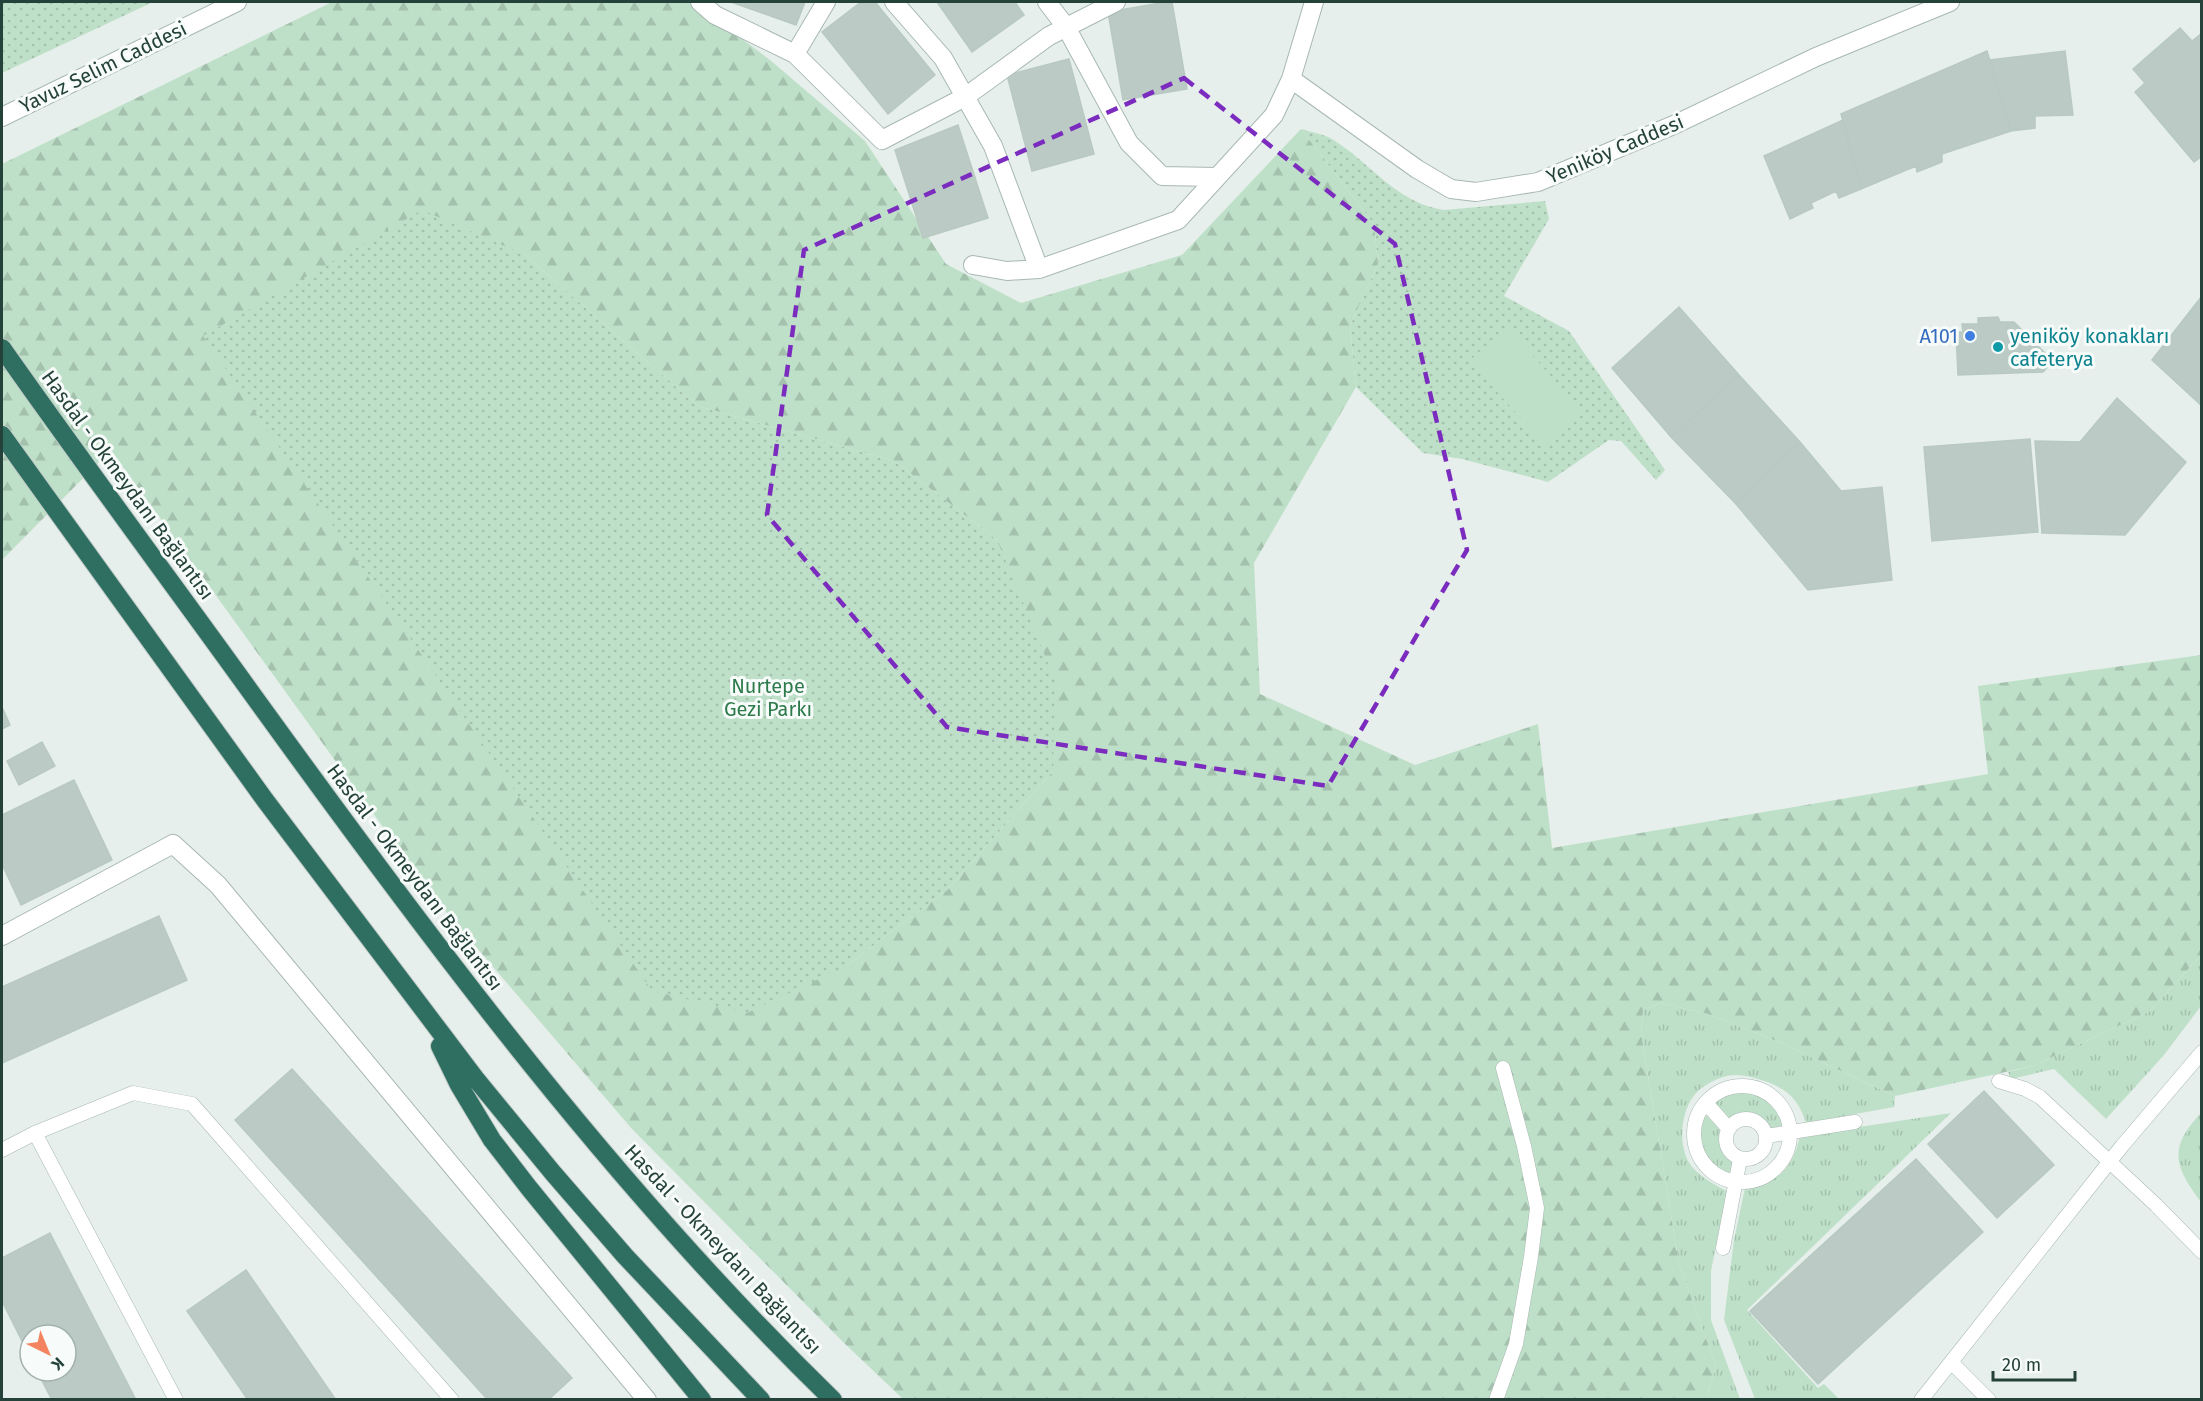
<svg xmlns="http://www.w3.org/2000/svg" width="2203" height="1401" viewBox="0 0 2203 1401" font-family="'Fira Sans',sans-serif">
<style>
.grass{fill:url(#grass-tufts)}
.forest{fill:url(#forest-firs);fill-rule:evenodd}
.park{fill:url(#park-dots)}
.garden{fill:#bfe0c8}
.building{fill:#bbcac4;stroke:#b8c9c2;stroke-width:1.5}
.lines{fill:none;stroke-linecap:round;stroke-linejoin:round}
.service-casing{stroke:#a8b8b2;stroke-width:15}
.minor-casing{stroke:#a8b8b2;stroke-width:20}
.tertiary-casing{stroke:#a8b8b2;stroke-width:20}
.motorway-casing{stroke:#c2cac8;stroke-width:20}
.service{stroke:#fff;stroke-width:14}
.minor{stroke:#fff;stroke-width:18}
.tertiary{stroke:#fff;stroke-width:18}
.motorway{stroke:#2f6f62;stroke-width:18}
.marked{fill:none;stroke:#7b2cbf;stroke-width:4.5;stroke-dasharray:12 8;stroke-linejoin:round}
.shop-dot{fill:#3f7fe0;stroke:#f7fbf9;stroke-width:2}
.culture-dot{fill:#0f9aa8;stroke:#f7fbf9;stroke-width:2}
.labels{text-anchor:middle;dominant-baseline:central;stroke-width:6;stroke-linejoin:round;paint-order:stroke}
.street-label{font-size:20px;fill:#24423a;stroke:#f7fbf9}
.shop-label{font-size:20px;fill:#366cbe;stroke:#f7fbf9;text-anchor:end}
.culture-label{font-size:20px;fill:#0d838f;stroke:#f7fbf9;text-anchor:start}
.park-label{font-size:20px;fill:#2d7a4b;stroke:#f7fbf9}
</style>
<defs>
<pattern id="grass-tufts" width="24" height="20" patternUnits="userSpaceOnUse" patternTransform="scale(1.5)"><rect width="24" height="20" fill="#bfe0c8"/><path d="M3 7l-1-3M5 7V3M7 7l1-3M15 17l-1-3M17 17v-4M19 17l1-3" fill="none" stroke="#a4c1ad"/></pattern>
<pattern id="forest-firs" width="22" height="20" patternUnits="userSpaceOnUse" patternTransform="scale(1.5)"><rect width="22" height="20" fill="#bfe0c8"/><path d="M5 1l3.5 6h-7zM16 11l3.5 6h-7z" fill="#a4c1ad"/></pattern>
<pattern id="park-dots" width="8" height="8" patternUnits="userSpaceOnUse" patternTransform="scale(1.5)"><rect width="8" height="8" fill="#bfe0c8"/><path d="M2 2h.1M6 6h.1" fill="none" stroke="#a4c1ad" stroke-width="1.8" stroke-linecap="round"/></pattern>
</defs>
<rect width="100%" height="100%" fill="#e6efeb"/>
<path class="grass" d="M 2201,955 L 2201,1006 L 2164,1055 L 2106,1119 L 2054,1069 L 2011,1079 L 2008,1072 L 2033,1066 L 2150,1011 Z
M 1661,1003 L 1708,1014 L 1774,1040 L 1895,1096 L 1894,1107 L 1806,1123 C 1799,1101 1789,1090 1767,1082 C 1756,1078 1738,1073 1727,1076 C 1718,1078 1704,1085 1698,1091 C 1680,1108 1676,1149 1693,1168 C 1702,1178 1715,1185 1727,1191 L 1711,1271 L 1711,1320 L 1740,1399 L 1706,1399 L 1716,1366 L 1679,1264 L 1641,1033 L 1643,1010 Z
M 1739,1092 C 1764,1095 1778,1100 1787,1126 L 1770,1131 C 1758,1112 1750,1111 1730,1119 L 1714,1101 L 1720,1097 Z
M 1951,1113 L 1747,1310 L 1818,1388 L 1824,1384 L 1839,1399 L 1755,1399 L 1724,1320 L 1734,1240 L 1745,1188 C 1780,1179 1791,1172 1800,1136 Z
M 2201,1113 L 2201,1202 C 2174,1166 2168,1148 2201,1113 Z
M 1705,1114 L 1721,1131 C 1718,1146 1723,1151 1733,1161 L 1729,1177 C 1721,1176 1718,1173 1713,1167 C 1697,1153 1693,1132 1705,1114 Z"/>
<path class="forest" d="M 332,2 L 693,2 L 770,60 L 865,141 L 946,264 L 1021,303 L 1182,255 L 1301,129 L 1374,224 L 1378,264 L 1350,326 L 1356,387 L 1254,563 L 1260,694 L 1415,765 L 1538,724 L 1552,848 L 1988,774 L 1978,686 L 2201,655 L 2201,955 L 2150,1011 L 2033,1066 L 1895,1096 L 1774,1040 L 1708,1014 L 1661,1003 L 1643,1010 L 1641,1033 L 1679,1264 L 1716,1366 L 1706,1399 L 903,1399 L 843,1342 L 632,1129 L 435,899 L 111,450 L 2,560 L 2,164 ZM 525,255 L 698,406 L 894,461 L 997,540 L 1053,771 L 947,890 L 846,966 Z"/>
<path class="park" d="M 2,2 L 153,2 L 2,73 Z
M 1301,129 C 1311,132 1323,134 1332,139 C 1371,163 1396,203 1444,210 L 1545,201 L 1549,219 L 1504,296 L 1569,331 L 1665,470 L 1656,480 L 1621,441 L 1609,440 L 1548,482 L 1462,459 L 1423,453 L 1356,387 L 1350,326 L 1378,264 L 1374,224 Z
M 422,210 L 525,255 L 698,406 L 894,461 L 997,540 L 1055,680 L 1053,771 L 947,890 L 846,966 L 747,1013 L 652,991 L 203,336 Z"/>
<path class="garden" d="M 1507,327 L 1584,413 L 1547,447 L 1469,361 Z"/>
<path class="building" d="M 731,2 L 805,2 L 796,25 Z
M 861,2 L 875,2 L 935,75 L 888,114 L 822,32 Z
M 937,2 L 1015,2 L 1024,15 L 972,52 Z
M 1166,2 L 1172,2 L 1187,89 L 1123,100 L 1108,12 Z
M 2180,28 L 2192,41 L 2202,33 L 2202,156 L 2194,162 L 2135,92 L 2145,83 L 2133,69 Z
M 1987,51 L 2011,131 L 1942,154 L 1942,162 L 1917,172 L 1916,166 L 1861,189 L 1841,114 Z
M 2065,51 L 2073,115 L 2035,116 L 2035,128 L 2011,131 L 1990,60 Z
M 1069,59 L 1094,154 L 1032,171 L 1007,75 Z
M 1843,120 L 1861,189 L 1839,198 L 1836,191 L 1811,203 L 1813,208 L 1790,219 L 1764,156 Z
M 958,125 L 988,218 L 923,238 L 895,150 Z
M 2202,296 L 2202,406 L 2152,360 Z
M 1679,307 L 1739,375 L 1671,437 L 1612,368 Z
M 1998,317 L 2000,322 L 2014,322 L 2053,361 L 2043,372 L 1958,375 L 1956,332 L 1963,332 L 1962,324 L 1978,324 L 1978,318 Z
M 1739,375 L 1800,442 L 1736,504 L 1671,437 Z
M 2117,398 L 2186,462 L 2125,535 L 2042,533 L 2035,441 L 2080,442 Z
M 2030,439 L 2038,532 L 1932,541 L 1924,447 Z
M 1800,442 L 1841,491 L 1882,487 L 1892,580 L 1808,590 L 1736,504 Z
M 2,707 L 10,725 L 2,729 Z
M 42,742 L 55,766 L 19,785 L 7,761 Z
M 74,780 L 112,860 L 21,905 L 2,864 L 2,815 Z
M 159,916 L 187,980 L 2,1063 L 2,987 Z
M 292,1069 L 572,1378 L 548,1400 L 488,1400 L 235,1120 Z
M 1984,1091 L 2054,1165 L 1997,1218 L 1928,1144 Z
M 1916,1159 L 1983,1232 L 1818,1384 L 1750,1311 Z
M 50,1233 L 136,1400 L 52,1400 L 37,1371 L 66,1371 L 66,1335 L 30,1335 L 30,1357 L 2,1301 L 2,1258 Z
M 246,1270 L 336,1400 L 248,1400 L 187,1311 Z"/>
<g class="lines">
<defs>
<path id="service" d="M 1999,1081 L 2025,1089 L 2040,1097 L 2156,1205 L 2202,1252
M1694 1134a48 48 0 1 1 96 0a48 48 0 1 1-96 0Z
M 1706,1103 L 1729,1129
M1726 1139a20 20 0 1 1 40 0a20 20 0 1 1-40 0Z
M 35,1133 L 133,1093 L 192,1104 L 452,1400
M 1766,1136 L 1855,1122
M 2,1150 L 35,1133 L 176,1400
M 1723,1248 L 1740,1159
M 1952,1363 L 1989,1400
M 1496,1400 L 1516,1344 L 1531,1257 L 1537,1208 L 1524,1146 L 1503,1068
M 1921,1400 L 2122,1146 L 2202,1052"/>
<path id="minor" d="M 700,2 L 715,15 L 795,54 L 882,140 L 965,97 L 1049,36 L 1116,2
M 894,2 L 943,58 L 993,146 L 1039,269
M 1047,2 L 1066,27 L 1129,143 L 1162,176 L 1217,177
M 795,54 L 826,2
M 1291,79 L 1417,169 L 1451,189 L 1476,192 L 1538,182 L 1676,124 L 1816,57 L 1950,2
M 973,265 L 1007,271 L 1039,269 L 1178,220 L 1274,115 L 1291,79 L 1314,2
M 2,936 L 173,844 L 218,885 L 647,1400"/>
<path id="tertiary" d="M 2,117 L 237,2"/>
<path id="motorway" d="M 2,348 C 87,469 176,588 263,709 C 438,951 618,1191 833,1400
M 2,435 L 265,800 L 475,1078 L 553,1173 L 625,1256 L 761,1400
M 440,1046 L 459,1085 L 492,1140 L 529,1188 L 702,1400"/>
</defs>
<use href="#service" class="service-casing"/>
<use href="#minor" class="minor-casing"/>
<use href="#tertiary" class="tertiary-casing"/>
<use href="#motorway" class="motorway-casing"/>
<use href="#service" class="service"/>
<use href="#minor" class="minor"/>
<use href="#tertiary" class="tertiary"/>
<use href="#motorway" class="motorway"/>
</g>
<path class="marked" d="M 1184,78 L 1395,244 L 1467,550 L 1328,786 L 947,727 L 767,515 L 804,250 Z"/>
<circle class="shop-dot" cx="1970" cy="336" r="6"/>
<circle class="culture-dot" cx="1998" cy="347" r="6"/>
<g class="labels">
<g class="street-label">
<text transform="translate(103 67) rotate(-26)">Yavuz Selim Caddesi</text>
<text transform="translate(1615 149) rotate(-23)">Yeniköy Caddesi</text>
<text transform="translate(128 485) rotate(54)">Hasdal - Okmeydanı Bağlantısı</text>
<text transform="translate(415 877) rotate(53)">Hasdal - Okmeydanı Bağlantısı</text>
<text transform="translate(723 1249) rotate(47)">Hasdal - Okmeydanı Bağlantısı</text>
</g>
<g class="shop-label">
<text x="1958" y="336">A101</text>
</g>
<g class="culture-label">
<text x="2010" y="336">yeniköy konakları<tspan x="2010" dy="23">cafeterya</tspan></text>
</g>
<g class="park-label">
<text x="768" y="686">Nurtepe<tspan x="768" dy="23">Gezi Parkı</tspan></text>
</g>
</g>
<rect width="2203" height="1401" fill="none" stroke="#24423a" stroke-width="6"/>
<g transform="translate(48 1353) rotate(137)"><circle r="28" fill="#f7fbf9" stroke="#a3b1ad" stroke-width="1.5"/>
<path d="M0-4.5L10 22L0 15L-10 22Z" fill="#f4845f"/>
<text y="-9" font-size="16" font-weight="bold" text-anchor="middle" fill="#24423a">K</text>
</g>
<path d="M1993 1371v9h82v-9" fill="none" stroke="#24423a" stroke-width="3"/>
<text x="2002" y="1371" font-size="18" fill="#24423a" stroke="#f7fbf9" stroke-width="4.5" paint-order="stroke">20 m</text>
</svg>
